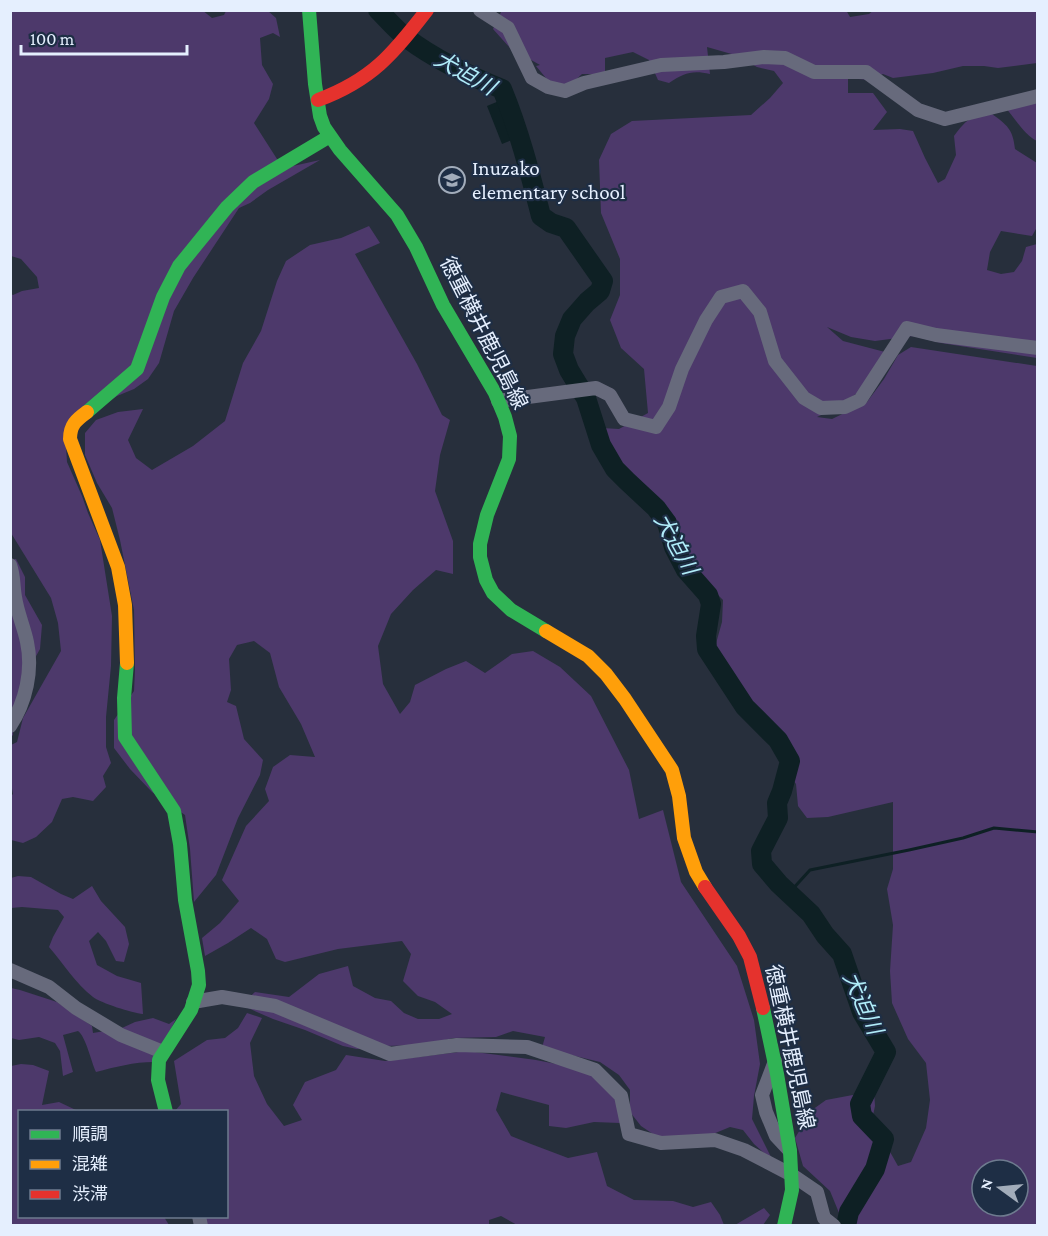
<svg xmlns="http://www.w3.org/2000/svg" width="1048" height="1236" viewBox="0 0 1048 1236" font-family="'Crimson Pro','Noto Sans JP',serif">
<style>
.green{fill:#4d396b;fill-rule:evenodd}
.water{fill:#0e2024}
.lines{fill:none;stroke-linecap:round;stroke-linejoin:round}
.stream{stroke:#0e2024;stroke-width:3}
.river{stroke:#0e2024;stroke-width:20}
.street{stroke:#676a7c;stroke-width:14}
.fast{stroke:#30b455;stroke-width:14}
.slow{stroke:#ff9f0a;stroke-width:14}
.jam{stroke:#e5322d;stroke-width:14}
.labels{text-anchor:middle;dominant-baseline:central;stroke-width:4.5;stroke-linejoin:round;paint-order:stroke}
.poi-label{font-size:21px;fill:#e5effe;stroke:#1e2e45;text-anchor:start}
.street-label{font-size:21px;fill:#e5effe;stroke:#1e2e45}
.water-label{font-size:22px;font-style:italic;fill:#b0ecf9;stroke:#1e2e45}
</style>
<rect width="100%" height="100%" fill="#272f3c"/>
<path class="green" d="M 202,10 L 212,18 L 224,15 L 226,11 L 268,11 L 276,18 L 280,37 L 273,33 L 260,38 L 262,65 L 273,84 L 269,99 L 254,123 L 277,159 L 293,166 L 320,160 L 268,190 L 250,203 L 239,208 L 193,278 L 174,311 L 159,363 L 148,379 L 134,389 L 117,396 L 84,418 L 66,447 L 67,462 L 82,496 L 88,513 L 100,540 L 112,616 L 111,666 L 106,717 L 106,747 L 111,763 L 103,776 L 106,787 L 93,801 L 73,797 L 62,799 L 52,822 L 36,837 L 23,843 L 11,840 L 10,797 L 13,794 L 10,778 L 11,745 L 17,742 L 23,718 L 61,651 L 58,623 L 51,598 L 11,533 L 11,294 L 13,295 L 22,291 L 39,288 L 37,277 L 21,259 L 11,256 L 11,11 Z
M 502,10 L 846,10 L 850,17 L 869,14 L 874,10 L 1037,11 L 1037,63 L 998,68 L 984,66 L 963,66 L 933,73 L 893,78 L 883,74 L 869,80 L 848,78 L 848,93 L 873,93 L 887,112 L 873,130 L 900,129 L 913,131 L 925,158 L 938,183 L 945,179 L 956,155 L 954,136 C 967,119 970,116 992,114 C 1007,125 1013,129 1015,149 L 1037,163 L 1036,229 L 1032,236 L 1001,231 L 990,252 L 987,270 L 1001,274 L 1014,272 L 1022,261 L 1026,247 L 1037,244 L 1037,358 L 941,343 L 913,336 L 875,341 L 851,337 L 827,327 L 843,341 L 885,352 L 860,391 L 838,407 L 817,417 L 832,419 L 867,402 L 884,379 L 898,355 L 911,347 L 1037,366 L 1037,1225 L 844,1225 L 830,1191 L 803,1166 L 795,1138 L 812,1110 L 826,1100 L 874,1091 L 875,1106 L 872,1120 L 898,1166 L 911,1162 L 926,1128 L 930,1100 L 926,1063 L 908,1039 L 892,1003 L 890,971 L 893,925 L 887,889 L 893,869 L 893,802 L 828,817 L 807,818 L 798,806 L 796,784 L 786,770 L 746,696 L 722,662 L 715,647 L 722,622 L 723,600 L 703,580 L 689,561 L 674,522 L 646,490 L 623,468 L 606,440 L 602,428 L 619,429 L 648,413 L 644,369 L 621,348 L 610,320 L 620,295 L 620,259 L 601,213 L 599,160 L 611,134 L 632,121 L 751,115 L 770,98 L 783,83 L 774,71 L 757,67 L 735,55 L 707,47 L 710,74 C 692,70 684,73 669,83 L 658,80 L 649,60 L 633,52 L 605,58 L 605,74 L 582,74 L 569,86 L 550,83 L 536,66 L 540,65 L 510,48 L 493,29 ZM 982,1170 L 1018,1170 L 1018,1206 L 982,1206 Z
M 1037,103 L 1037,141 C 1025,135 1015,119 1006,108 Z
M 369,226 L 380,243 L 355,254 L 417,364 L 442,415 L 450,420 L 440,455 L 435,491 L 453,541 L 453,574 L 436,570 L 413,590 L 391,614 L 378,646 L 383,684 L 400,714 L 410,702 L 415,685 L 446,669 L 466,661 L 485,673 L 512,654 L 533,651 L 560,667 L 591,696 L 629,770 L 639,819 L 663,810 L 681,882 L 737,966 L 754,1020 L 760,1064 L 754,1096 L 752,1119 L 773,1161 L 754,1144 L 743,1130 L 730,1127 L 713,1134 L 662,1140 L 641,1126 L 630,1112 L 630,1090 L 619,1075 L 600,1062 L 571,1055 L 541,1051 L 545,1037 L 513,1031 L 496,1037 L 453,1038 L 424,1045 L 384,1046 L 357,1049 L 343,1046 L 305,1030 L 273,1019 L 241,1005 L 255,992 L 289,997 L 319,974 L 348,966 L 353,986 L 375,998 L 391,1001 L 404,1013 L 418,1019 L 439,1019 L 452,1014 L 435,1002 L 418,996 L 403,981 L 411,954 L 402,941 L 338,949 L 285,962 L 276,959 L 267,939 L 251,928 L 228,943 L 205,956 L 202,938 L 220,923 L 239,901 L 222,880 L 246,826 L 269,801 L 265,789 L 273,767 L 290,755 L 315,757 L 301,724 L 279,687 L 270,653 L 254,641 L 237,645 L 229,659 L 231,690 L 227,702 L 236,706 L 244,739 L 263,760 L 260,775 L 238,818 L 216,875 L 194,902 L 190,849 L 185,815 L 152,792 L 130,769 L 114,748 L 114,720 L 134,691 L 135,670 L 134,610 L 120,540 L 112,508 L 97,483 L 85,455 L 85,433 L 96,420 L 118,412 L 143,409 L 128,440 L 136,458 L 152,470 L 193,446 L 225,421 L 243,363 L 261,331 L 277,281 L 286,261 L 310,245 L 341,238 Z
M 16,559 L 25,577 L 25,595 L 42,625 L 40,649 L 21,683 L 13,712 L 13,735 L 11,737 L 10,560 Z
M 18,876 L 31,877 L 61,894 L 73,899 L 92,886 L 101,901 L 125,927 L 129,944 L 124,962 L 116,961 L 106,941 L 98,932 L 89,941 L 97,965 L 117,976 L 141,983 L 143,1014 C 132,1013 101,1003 93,997 C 76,984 63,963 49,947 L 53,937 L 64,917 L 58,910 L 22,907 L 11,908 L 11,878 Z
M 11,988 L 20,990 L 57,1002 L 92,1026 L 93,1033 L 122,1028 L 135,1022 L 153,1018 L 169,1024 L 176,1019 L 154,1062 C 134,1062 115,1067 96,1072 C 91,1061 86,1037 78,1031 L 63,1035 L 73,1072 L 63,1076 L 60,1051 L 55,1043 L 39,1037 L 19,1040 L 11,1038 Z
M 247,1013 L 262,1018 L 250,1043 L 254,1076 L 267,1104 L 284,1126 L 302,1120 L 293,1105 L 305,1082 L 336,1070 L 346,1055 L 385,1061 L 467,1051 L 536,1060 L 582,1069 L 611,1087 L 621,1109 L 620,1123 L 594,1122 L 566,1128 L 549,1126 L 549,1105 L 501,1092 L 496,1110 L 511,1136 L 531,1144 L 568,1158 L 597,1152 L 607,1186 L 634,1200 L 673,1201 L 693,1207 L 711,1202 L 720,1215 L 724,1225 L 519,1226 L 501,1216 L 489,1220 L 489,1226 L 207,1225 L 205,1217 L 226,1216 L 226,1112 L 175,1111 L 181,1104 L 174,1061 L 207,1040 L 225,1038 L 238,1028 Z
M 21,1064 L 33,1065 L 49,1071 L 42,1105 L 59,1102 L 78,1111 L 20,1112 L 20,1216 L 164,1217 L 169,1225 L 11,1225 L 11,1066 Z
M 764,1208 L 770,1215 L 763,1225 L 735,1225 Z"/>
<path class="water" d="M 499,101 L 514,139 L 502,144 L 487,106 Z"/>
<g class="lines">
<path class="stream" d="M 789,893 L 810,870 L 909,850 L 963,838 L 994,828 L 1038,832"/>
<path class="river" d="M 378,10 C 388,20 397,31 408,39 C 436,60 470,76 502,89 C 519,130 530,173 541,216 L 551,223 L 566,228 L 603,281 L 600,291 L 587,302 L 572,319 L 565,336 L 563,354 L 569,370 L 586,398 L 601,445 L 615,469 L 627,481 L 656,508 L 667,523 L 674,547 L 686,570 L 708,595 L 711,604 L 706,636 L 707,649 L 745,707 L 778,740 L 790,761 L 782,791 L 777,803 L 778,818 L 761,851 L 762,864 L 779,884 L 811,914 L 825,935 L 842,954 L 862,1012 L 886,1052 L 860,1104 L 862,1116 L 884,1139 L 875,1169 L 849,1212 L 846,1226"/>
<path class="street" d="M 480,10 L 508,28 L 532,78 L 548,87 L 565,91 L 584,83 L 661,65 L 724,62 L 764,57 L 785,58 L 814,72 L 866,72 L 918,110 L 945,119 L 1038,96
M 498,401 L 596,388 L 610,395 L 624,419 L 656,427 L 669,407 L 682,369 L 706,320 L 721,297 L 743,291 L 760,312 L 775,361 L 804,398 L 821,408 L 845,407 L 860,400 L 907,328 L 936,335 L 1038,348
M 10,565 C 14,576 13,586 15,597 C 17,612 24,627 27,642 C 33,670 26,702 10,726
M 10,970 L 49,987 L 76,1008 L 121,1035 L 163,1052
M 193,1002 L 222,997 L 275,1006 L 390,1054 L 457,1045 L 527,1047 L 595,1070 L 621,1096 L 629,1134 L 661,1143 L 715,1140 L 744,1150 L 792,1175 L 817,1192 L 824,1218 L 834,1226
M 775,1061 L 762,1095 L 766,1112 L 776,1136 L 790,1151
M 199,1216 L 201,1226"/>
<path class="fast" d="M 309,10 L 315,84 L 320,116 L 324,127 L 340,150 L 397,215 L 416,247 L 443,305 L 495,393 L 505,417 L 510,436 L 509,459 L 487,515 L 480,544 L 480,557 L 486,580 L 493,593 L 511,610 L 546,631
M 87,412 L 137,369 L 163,297 L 179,266 L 227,207 L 253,182 L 330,136
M 127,663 L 124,698 L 125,737 L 174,811 L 180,844 L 185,900 L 198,971 L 199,985 L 191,1010 L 159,1060 L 158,1080 L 166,1112
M 763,1008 L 777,1074 L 790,1151 L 792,1190 L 784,1226"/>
<path class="slow" d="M 87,412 C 76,420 70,425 70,439 L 118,567 L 125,605 L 127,663
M 546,631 L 588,656 L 606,674 L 625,699 L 672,770 L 679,796 L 684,838 L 696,872 L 705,887"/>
<path class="jam" d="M 318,100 C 372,80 393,54 427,10
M 705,887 L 739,936 L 750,957 L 763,1008"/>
</g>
<defs>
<symbol id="school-ring" viewBox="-11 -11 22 22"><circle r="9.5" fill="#1e2e45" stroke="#a2acba" stroke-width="1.5"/><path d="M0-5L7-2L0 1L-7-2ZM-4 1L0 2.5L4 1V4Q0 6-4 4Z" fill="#a2acba"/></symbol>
</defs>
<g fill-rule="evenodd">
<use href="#school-ring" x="437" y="165" width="30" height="30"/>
</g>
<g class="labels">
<g class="poi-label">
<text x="472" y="168">Inuzako<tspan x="472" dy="24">elementary school</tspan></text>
</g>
<g class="street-label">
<text transform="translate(484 333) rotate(63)">徳重横井鹿児島線</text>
<text transform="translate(790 1047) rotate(78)">徳重横井鹿児島線</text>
</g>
<g class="water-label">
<text transform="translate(465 73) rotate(29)">犬迫川</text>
<text transform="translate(676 544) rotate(61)">犬迫川</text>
<text transform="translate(863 1003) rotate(66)">犬迫川</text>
</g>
</g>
<rect width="1048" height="1236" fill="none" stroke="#e5effe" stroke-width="24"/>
<rect x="18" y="1110" width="210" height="108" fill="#1e2e45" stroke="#6e7b8f" stroke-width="1.5"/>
<rect x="30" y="1130" width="30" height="9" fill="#30b455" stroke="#6e7b8f" stroke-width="1.5"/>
<text x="72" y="1140" font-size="18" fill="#e5effe">順調</text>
<rect x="30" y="1160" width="30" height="9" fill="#ff9f0a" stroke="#6e7b8f" stroke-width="1.5"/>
<text x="72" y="1170" font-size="18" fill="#e5effe">混雑</text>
<rect x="30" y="1190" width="30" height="9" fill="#e5322d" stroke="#6e7b8f" stroke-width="1.5"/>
<text x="72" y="1200" font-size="18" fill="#e5effe">渋滞</text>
<g transform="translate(1000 1188) rotate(285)"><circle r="28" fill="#1e2e45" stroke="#6e7b8f" stroke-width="1.5"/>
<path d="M0-4.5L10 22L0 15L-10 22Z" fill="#a2acba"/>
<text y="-9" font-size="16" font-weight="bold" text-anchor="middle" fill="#e5effe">N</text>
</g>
<path d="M21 45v9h166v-9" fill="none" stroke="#e5effe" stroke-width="3"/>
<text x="30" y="45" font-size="18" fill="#e5effe" stroke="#1e2e45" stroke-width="4.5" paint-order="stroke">100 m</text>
</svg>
